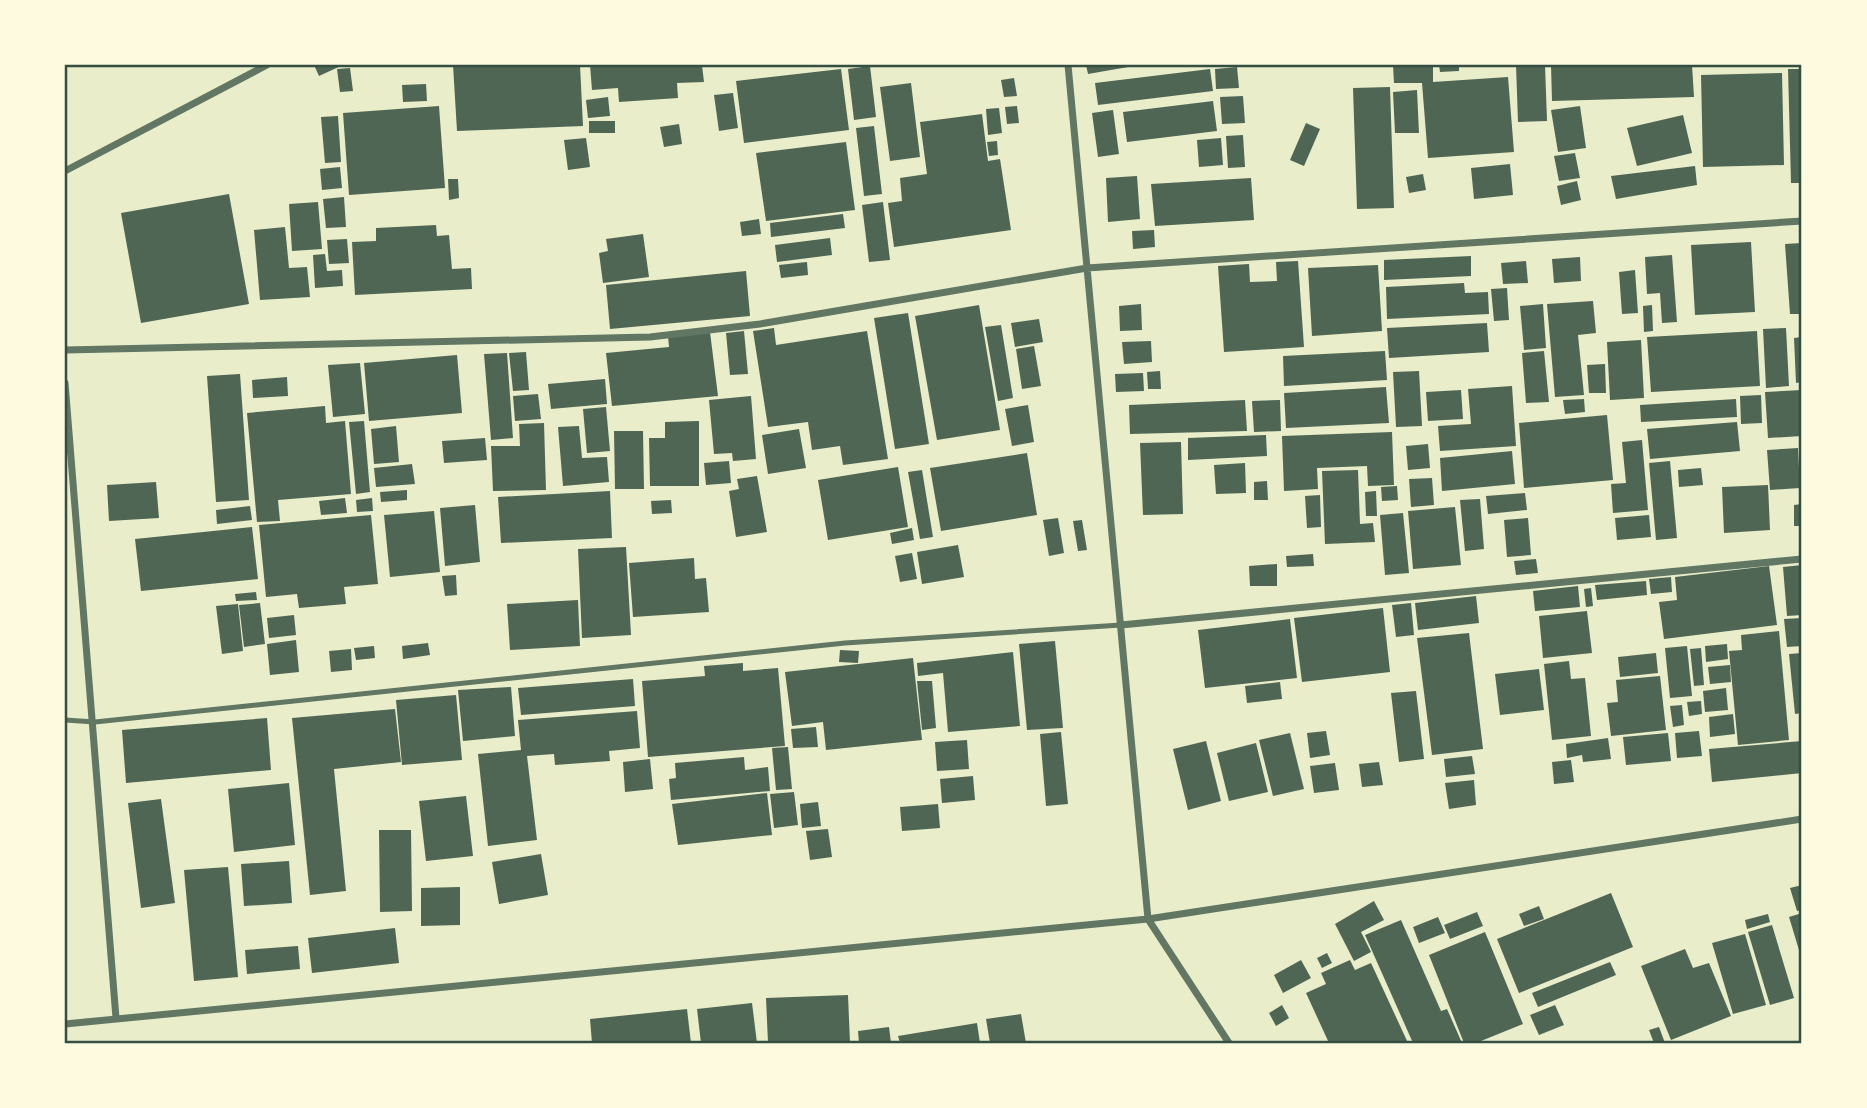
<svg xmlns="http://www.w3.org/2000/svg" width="1867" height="1108" viewBox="0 0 1867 1108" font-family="'PT Serif',serif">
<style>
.building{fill:#4f6655}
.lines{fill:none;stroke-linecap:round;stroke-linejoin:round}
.service{stroke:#617663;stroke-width:5}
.minor{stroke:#617663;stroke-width:7}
.neatline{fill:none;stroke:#344e41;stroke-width:2.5}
</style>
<rect width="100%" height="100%" fill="#e9edc9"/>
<path class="building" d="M 314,65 L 343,65 L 319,76 Z
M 453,65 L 580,65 L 583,126 L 457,131 Z
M 590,65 L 702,65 L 704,82 L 677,83 L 678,98 L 619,102 L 618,88 L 592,90 Z
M 1086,65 L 1134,65 L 1134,66 L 1088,74 Z
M 1393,65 L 1433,65 L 1433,82 L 1508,77 L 1514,152 L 1428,158 L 1422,83 L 1394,83 Z
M 1439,65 L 1459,65 L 1459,71 L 1440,72 Z
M 1516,65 L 1545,65 L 1547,121 L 1518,122 Z
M 1551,65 L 1692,65 L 1694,97 L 1552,101 Z
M 870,66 L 876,117 L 854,120 L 848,69 Z
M 1237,67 L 1239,88 L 1216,89 L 1215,69 Z
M 350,68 L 353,91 L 340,92 L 337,69 Z
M 841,69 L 849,130 L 744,143 L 736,81 Z
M 1210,69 L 1213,91 L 1098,105 L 1095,83 Z
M 1788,69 L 1802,69 L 1802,183 L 1791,183 Z
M 1782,73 L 1784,165 L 1703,167 L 1701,75 Z
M 1014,78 L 1017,96 L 1004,97 L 1001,80 Z
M 911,83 L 920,157 L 890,161 L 880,87 Z
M 426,84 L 427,101 L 403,102 L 402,85 Z
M 1390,87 L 1394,208 L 1357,209 L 1353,88 Z
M 1417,90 L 1419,133 L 1395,133 L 1393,92 Z
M 733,93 L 738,128 L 719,131 L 714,95 Z
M 1243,96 L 1245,123 L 1222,124 L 1220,97 Z
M 608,97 L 610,116 L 588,118 L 586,100 Z
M 1213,101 L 1217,131 L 1127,142 L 1123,112 Z
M 439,106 L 445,188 L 349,195 L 343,113 Z
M 1017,106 L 1019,123 L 1007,124 L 1005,107 Z
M 1580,106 L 1586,148 L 1558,152 L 1551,110 Z
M 999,108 L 1002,133 L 988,135 L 986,109 Z
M 1113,110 L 1119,154 L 1098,157 L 1092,113 Z
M 982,114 L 988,161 L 1000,159 L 1011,230 L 894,247 L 888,203 L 902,201 L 900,178 L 927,174 L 920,122 Z
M 1683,115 L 1692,153 L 1637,166 L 1627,128 Z
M 338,116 L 341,162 L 325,163 L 321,117 Z
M 589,121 L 615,121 L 615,133 L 589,133 Z
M 1306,123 L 1320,129 L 1304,166 L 1290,160 Z
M 679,124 L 682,144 L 664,147 L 660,127 Z
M 874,126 L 882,194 L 864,196 L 856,128 Z
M 1243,135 L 1245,167 L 1228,168 L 1226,136 Z
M 586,138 L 590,167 L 568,170 L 564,140 Z
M 1221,138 L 1223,165 L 1199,167 L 1197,140 Z
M 997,141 L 998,155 L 989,156 L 987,142 Z
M 846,142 L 855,210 L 766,221 L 756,153 Z
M 1575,153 L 1580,178 L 1559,181 L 1554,156 Z
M 1510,164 L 1513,195 L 1474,199 L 1471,168 Z
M 1695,166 L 1697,185 L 1616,199 L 1611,176 Z
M 340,167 L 342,188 L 322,190 L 320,169 Z
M 1423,174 L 1426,190 L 1409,193 L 1406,177 Z
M 1137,176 L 1140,219 L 1108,222 L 1106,178 Z
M 1251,178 L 1254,220 L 1155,226 L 1151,184 Z
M 448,179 L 458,179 L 459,198 L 449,200 Z
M 1577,181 L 1581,200 L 1561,205 L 1557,186 Z
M 229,194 L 249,304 L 141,323 L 121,213 Z
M 344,197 L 346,227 L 326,228 L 323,199 Z
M 318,202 L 322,249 L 292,251 L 289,204 Z
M 883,202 L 890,260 L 869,262 L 862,205 Z
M 843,214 L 845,228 L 771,237 L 770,223 Z
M 759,219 L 761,234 L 742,236 L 740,222 Z
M 436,225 L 437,236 L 449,235 L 452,269 L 471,268 L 472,289 L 355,295 L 352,242 L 376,241 L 376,228 Z
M 285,227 L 289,268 L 307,267 L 310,297 L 260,300 L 254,230 Z
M 1154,230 L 1155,247 L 1133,249 L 1132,231 Z
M 643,234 L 649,277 L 603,283 L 599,253 L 608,251 L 606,239 Z
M 830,238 L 832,255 L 777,262 L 775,245 Z
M 347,239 L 349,263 L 329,264 L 327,240 Z
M 1751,242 L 1755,312 L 1695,315 L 1691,245 Z
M 1802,243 L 1802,314 L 1790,314 L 1785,244 Z
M 325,254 L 327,271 L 342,270 L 343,286 L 315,288 L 313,255 Z
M 1672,255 L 1677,322 L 1662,323 L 1660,293 L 1647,294 L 1645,257 Z
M 1471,256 L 1471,276 L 1384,280 L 1384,260 Z
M 1580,257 L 1581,281 L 1554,283 L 1552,259 Z
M 1298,261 L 1304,347 L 1224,352 L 1218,266 L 1249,264 L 1250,282 L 1277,281 L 1276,262 Z
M 1526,261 L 1528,283 L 1503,284 L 1501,263 Z
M 807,262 L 808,275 L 781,278 L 779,265 Z
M 1378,265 L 1382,331 L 1312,336 L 1308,268 Z
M 1635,270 L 1638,313 L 1622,314 L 1619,272 Z
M 746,271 L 750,316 L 610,329 L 606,285 Z
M 1464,283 L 1465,293 L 1488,292 L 1489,314 L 1387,319 L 1386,287 Z
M 1507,288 L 1509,320 L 1494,321 L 1491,289 Z
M 1593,301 L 1596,333 L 1578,335 L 1584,395 L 1555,397 L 1547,304 Z
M 1141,304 L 1142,330 L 1120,331 L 1119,306 Z
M 1543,304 L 1546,348 L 1524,350 L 1520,306 Z
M 979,305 L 1000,430 L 937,440 L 915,316 Z
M 1652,305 L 1653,331 L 1644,332 L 1643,306 Z
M 908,313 L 929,444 L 895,449 L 874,318 Z
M 1039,319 L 1043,342 L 1015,347 L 1011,323 Z
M 1487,323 L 1489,352 L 1389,358 L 1387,328 Z
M 1001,325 L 1013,398 L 998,401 L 985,327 Z
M 774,328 L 776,345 L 867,331 L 888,459 L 843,465 L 840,446 L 812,450 L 808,422 L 768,427 L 753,331 Z
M 1786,328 L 1789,386 L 1766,388 L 1763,329 Z
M 744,331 L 748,374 L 730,375 L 726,333 Z
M 1757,331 L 1760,386 L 1651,392 L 1647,337 Z
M 710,332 L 718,396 L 612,406 L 606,353 L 669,347 L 668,336 Z
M 1802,337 L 1802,382 L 1796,383 L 1794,338 Z
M 1641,340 L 1644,398 L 1610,400 L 1607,342 Z
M 1151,341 L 1152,362 L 1124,364 L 1122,342 Z
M 1034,346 L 1041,386 L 1022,389 L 1016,349 Z
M 1385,351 L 1387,380 L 1284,386 L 1283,356 Z
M 1544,351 L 1549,402 L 1526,403 L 1522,353 Z
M 526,352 L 529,390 L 513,391 L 509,353 Z
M 507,353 L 513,438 L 491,440 L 484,354 Z
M 457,355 L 462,413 L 369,421 L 364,363 Z
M 360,363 L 365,414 L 333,417 L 328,365 Z
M 1605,364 L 1606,393 L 1589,393 L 1587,365 Z
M 1160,371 L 1161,389 L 1148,389 L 1147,372 Z
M 1419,371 L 1422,426 L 1396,427 L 1393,372 Z
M 1143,373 L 1144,391 L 1116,392 L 1115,374 Z
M 240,374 L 249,500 L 216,502 L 207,376 Z
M 287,377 L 288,396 L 253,398 L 252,380 Z
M 605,379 L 607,404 L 551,409 L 548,384 Z
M 1512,386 L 1516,446 L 1440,451 L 1438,426 L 1471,424 L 1468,389 Z
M 1386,387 L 1389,423 L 1286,428 L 1284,393 Z
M 1461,390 L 1463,419 L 1428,421 L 1426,392 Z
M 1802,390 L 1802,436 L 1768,438 L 1765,392 Z
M 538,394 L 541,419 L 515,421 L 513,396 Z
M 1761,395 L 1762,423 L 1741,424 L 1740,396 Z
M 751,396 L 756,459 L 733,461 L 732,453 L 714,454 L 709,400 Z
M 1584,399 L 1585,412 L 1565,414 L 1563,400 Z
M 1736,399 L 1737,417 L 1641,422 L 1640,405 Z
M 1245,400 L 1247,431 L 1130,434 L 1129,405 Z
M 1280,400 L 1281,431 L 1254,432 L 1252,401 Z
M 1028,405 L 1034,442 L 1012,446 L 1005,409 Z
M 325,406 L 326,423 L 345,421 L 351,494 L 278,500 L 280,521 L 257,522 L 247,413 Z
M 606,407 L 610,451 L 587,453 L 583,409 Z
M 1607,415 L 1613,480 L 1524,488 L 1519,423 Z
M 364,421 L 370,492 L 356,494 L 349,422 Z
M 699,421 L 699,486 L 650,486 L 649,438 L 665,438 L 665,422 Z
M 1737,422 L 1740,451 L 1650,459 L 1647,429 Z
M 544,423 L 546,490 L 493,491 L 491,446 L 520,446 L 519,424 Z
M 396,426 L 399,462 L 374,464 L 371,429 Z
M 579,426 L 582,458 L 607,457 L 609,482 L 563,486 L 558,427 Z
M 799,429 L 806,468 L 768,474 L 762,435 Z
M 614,431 L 643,431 L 644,489 L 615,489 Z
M 1392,432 L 1394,485 L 1368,486 L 1367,466 L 1317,468 L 1318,489 L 1284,491 L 1282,436 Z
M 1266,435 L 1267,456 L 1188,460 L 1188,438 Z
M 485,438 L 487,460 L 444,463 L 442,441 Z
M 1642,440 L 1648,510 L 1613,513 L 1611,484 L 1626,483 L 1622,442 Z
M 1181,442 L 1183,514 L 1143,515 L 1140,443 Z
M 1428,444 L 1430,468 L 1408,470 L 1406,446 Z
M 1798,448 L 1800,488 L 1770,490 L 1767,450 Z
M 1512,451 L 1515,484 L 1442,491 L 1440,458 Z
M 1027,453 L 1037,515 L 941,531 L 930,468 Z
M 729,461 L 731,483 L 706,485 L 704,463 Z
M 1670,461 L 1677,538 L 1656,540 L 1649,463 Z
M 1245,463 L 1246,493 L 1216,494 L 1214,465 Z
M 412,464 L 415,484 L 376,487 L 374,468 Z
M 898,467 L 908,527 L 828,540 L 818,480 Z
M 1701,468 L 1703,485 L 1679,487 L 1678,470 Z
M 922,470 L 933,537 L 920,539 L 908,472 Z
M 1358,470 L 1360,524 L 1373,523 L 1375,542 L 1325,544 L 1322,471 Z
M 757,476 L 767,532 L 736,537 L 729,491 L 739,489 L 737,479 Z
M 1432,478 L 1434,505 L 1411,507 L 1409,479 Z
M 1267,481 L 1268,500 L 1254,500 L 1254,482 Z
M 156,482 L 159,518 L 109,521 L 107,485 Z
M 1768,485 L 1770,530 L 1724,533 L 1722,487 Z
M 1397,486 L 1398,500 L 1382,501 L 1381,487 Z
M 407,490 L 407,500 L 381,502 L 380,492 Z
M 610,491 L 612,538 L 501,543 L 498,497 Z
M 1376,491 L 1377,516 L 1366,516 L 1365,492 Z
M 1525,493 L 1527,510 L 1488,514 L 1486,496 Z
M 1320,495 L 1321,527 L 1307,528 L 1305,496 Z
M 345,498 L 347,513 L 321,515 L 319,501 Z
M 372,498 L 373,511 L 357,512 L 356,500 Z
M 1480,499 L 1484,549 L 1465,551 L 1460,500 Z
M 671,500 L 672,513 L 652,514 L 651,501 Z
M 1802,504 L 1802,526 L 1794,526 L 1794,505 Z
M 475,505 L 480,562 L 445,566 L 440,508 Z
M 250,506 L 252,520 L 217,524 L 216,510 Z
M 1455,507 L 1461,565 L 1413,569 L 1408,511 Z
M 434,511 L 440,572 L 390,577 L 384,515 Z
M 1403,513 L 1409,573 L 1385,575 L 1380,515 Z
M 371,515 L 378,584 L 344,587 L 346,604 L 299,608 L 297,594 L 266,597 L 259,525 Z
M 1649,515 L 1651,537 L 1617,540 L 1615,518 Z
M 1058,518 L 1064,553 L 1049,556 L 1043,520 Z
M 1528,518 L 1531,555 L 1507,557 L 1504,520 Z
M 1082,520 L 1087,550 L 1078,551 L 1073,521 Z
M 252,527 L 258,579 L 141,591 L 135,539 Z
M 912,528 L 914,540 L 892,544 L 890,533 Z
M 958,545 L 964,577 L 922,584 L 917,552 Z
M 626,547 L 631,635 L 582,638 L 578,549 Z
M 912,553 L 917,579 L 900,582 L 895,556 Z
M 1313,554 L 1314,566 L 1287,567 L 1286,556 Z
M 694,558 L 695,579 L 706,578 L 709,612 L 633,617 L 629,563 Z
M 1536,559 L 1538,573 L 1516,575 L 1514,561 Z
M 1277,564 L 1277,586 L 1250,586 L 1249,566 Z
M 1802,565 L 1802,615 L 1787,616 L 1783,567 Z
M 1769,566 L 1777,625 L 1664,639 L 1659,602 L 1677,600 L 1675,577 Z
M 456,575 L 457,595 L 445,596 L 442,576 Z
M 1671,577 L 1672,592 L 1651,594 L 1649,579 Z
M 1646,581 L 1647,595 L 1597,600 L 1595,585 Z
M 1578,586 L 1580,607 L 1535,611 L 1533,591 Z
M 1591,588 L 1593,606 L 1586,607 L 1584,589 Z
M 256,592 L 257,600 L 236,601 L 235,594 Z
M 1476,596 L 1479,623 L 1418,630 L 1415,603 Z
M 578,600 L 580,646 L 510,650 L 507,604 Z
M 260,603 L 265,644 L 244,647 L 239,605 Z
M 1411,603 L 1414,635 L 1396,637 L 1392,605 Z
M 238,604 L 243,651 L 222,654 L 216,606 Z
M 1383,608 L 1390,672 L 1302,682 L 1294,618 Z
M 1587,611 L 1592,653 L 1543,658 L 1539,616 Z
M 294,615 L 296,635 L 269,638 L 267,618 Z
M 1802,618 L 1802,646 L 1787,647 L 1784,619 Z
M 1290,619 L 1297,678 L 1205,688 L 1198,630 Z
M 1779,631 L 1789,740 L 1738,745 L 1729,651 L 1742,650 L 1741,635 Z
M 1469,633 L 1483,749 L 1432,755 L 1417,638 Z
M 296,640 L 299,672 L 270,675 L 267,644 Z
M 1055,641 L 1063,728 L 1027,730 L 1019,644 Z
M 428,643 L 430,655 L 403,659 L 402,646 Z
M 1727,644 L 1728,659 L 1706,662 L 1705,646 Z
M 374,646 L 375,658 L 356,660 L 354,648 Z
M 1687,646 L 1692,696 L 1670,698 L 1665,648 Z
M 1701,648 L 1704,685 L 1694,686 L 1690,649 Z
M 351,649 L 352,670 L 331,672 L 329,651 Z
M 840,650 L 859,651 L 858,663 L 839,662 Z
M 1013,652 L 1020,726 L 948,732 L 943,673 L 918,676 L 917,663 Z
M 1656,653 L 1658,673 L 1620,677 L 1618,657 Z
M 1802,653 L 1802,713 L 1795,714 L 1789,654 Z
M 913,658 L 922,740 L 826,750 L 823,722 L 792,726 L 785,672 Z
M 1569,661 L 1571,679 L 1585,678 L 1591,736 L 1552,740 L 1544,664 Z
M 743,663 L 743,671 L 778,668 L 785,746 L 648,757 L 642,681 L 705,676 L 704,666 Z
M 1730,665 L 1731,682 L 1710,684 L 1708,667 Z
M 1539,669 L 1544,710 L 1500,715 L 1495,674 Z
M 1660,676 L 1666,730 L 1611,736 L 1607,703 L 1618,702 L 1616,680 Z
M 633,679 L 635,706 L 521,715 L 518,688 Z
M 917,681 L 932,681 L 936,728 L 922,730 Z
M 1280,682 L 1282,699 L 1247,703 L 1245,686 Z
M 511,687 L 515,736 L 463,741 L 458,690 Z
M 1726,688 L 1728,710 L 1705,712 L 1703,691 Z
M 1416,691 L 1424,759 L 1399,762 L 1391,693 Z
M 456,695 L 462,760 L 402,765 L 396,700 Z
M 1701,701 L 1702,714 L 1689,716 L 1687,702 Z
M 1682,705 L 1684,725 L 1673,727 L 1670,706 Z
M 395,709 L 401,762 L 334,769 L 346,891 L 310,895 L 292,718 Z
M 637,711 L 640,748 L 609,751 L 610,761 L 555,765 L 554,754 L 527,756 L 537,840 L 488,846 L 478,754 L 521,750 L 518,720 Z
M 1733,714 L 1735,734 L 1710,737 L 1709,717 Z
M 267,718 L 271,770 L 126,783 L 122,730 Z
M 816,727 L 818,747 L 793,748 L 791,729 Z
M 1326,731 L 1330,755 L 1310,758 L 1307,733 Z
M 1699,731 L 1702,756 L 1677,758 L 1675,733 Z
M 1061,732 L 1068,804 L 1046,806 L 1040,734 Z
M 1290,733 L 1304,789 L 1273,796 L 1259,740 Z
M 1668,733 L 1671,761 L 1626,765 L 1623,737 Z
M 1608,738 L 1611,759 L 1583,762 L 1582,755 L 1567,758 L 1566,744 Z
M 967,740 L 969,769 L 937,771 L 935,742 Z
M 1206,741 L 1221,801 L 1188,810 L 1173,749 Z
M 1802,741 L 1802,773 L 1712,782 L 1709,749 Z
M 1256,743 L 1268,792 L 1229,801 L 1217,753 Z
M 788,747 L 792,789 L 776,790 L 772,748 Z
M 1472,756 L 1475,774 L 1446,777 L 1444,759 Z
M 744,757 L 745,770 L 768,767 L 770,791 L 671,800 L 669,779 L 676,778 L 675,763 Z
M 650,759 L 653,789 L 625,792 L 623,762 Z
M 1571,760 L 1574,782 L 1554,784 L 1552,762 Z
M 1379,762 L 1383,785 L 1362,787 L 1359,764 Z
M 1335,763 L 1339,790 L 1314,793 L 1310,766 Z
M 973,776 L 975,800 L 942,803 L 940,779 Z
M 1474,780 L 1476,805 L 1449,809 L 1445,783 Z
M 289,783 L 295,845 L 234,852 L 228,789 Z
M 794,792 L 798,825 L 774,828 L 770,794 Z
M 767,793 L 772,835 L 678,845 L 672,804 Z
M 466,796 L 473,856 L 426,861 L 419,801 Z
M 161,799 L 175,903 L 141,908 L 128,803 Z
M 818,802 L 821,826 L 802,828 L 800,804 Z
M 938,804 L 940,828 L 902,831 L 900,807 Z
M 828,829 L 832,857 L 810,860 L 806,831 Z
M 379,830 L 411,830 L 412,911 L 380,912 Z
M 541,854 L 548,895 L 499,904 L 492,862 Z
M 289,861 L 292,903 L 244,906 L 241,864 Z
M 228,867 L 238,977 L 194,981 L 184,870 Z
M 1802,885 L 1802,910 L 1797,911 L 1790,888 Z
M 460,887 L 460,925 L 421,926 L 421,888 Z
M 1611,893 L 1633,947 L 1519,993 L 1497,939 Z
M 1374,901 L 1384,920 L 1361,932 L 1371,952 L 1354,961 L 1335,924 Z
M 1539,906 L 1544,919 L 1524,926 L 1519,914 Z
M 1477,912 L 1483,926 L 1450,939 L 1444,925 Z
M 1802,913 L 1802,960 L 1789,917 Z
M 1768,914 L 1770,922 L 1747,929 L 1745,920 Z
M 1438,917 L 1445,933 L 1419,943 L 1413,927 Z
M 1401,920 L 1441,1011 L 1447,1009 L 1462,1043 L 1413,1043 L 1365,935 Z
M 1772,925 L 1794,998 L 1770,1005 L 1748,932 Z
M 395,928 L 399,963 L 312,973 L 308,938 Z
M 1485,932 L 1523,1024 L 1476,1043 L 1464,1043 L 1429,955 Z
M 1745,934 L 1766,1005 L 1733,1014 L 1712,943 Z
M 298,946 L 300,969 L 247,974 L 245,950 Z
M 1685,949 L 1693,968 L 1709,963 L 1731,1016 L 1671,1040 L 1641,966 Z
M 1327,953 L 1332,963 L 1322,968 L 1317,958 Z
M 1301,960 L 1311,978 L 1283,993 L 1274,975 Z
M 1350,960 L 1355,970 L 1371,963 L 1408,1043 L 1329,1043 L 1306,993 L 1326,984 L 1321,973 Z
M 1610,962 L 1616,975 L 1538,1007 L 1532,993 Z
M 848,995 L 850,1043 L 768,1043 L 766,998 Z
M 752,1003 L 757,1043 L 701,1043 L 697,1009 Z
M 1282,1005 L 1289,1018 L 1276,1026 L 1269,1013 Z
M 1555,1005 L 1564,1025 L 1539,1035 L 1530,1015 Z
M 687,1009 L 691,1043 L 592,1043 L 590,1019 Z
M 1021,1014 L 1026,1043 L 990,1043 L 986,1019 Z
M 977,1023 L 980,1043 L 900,1043 L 898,1036 Z
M 889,1027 L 891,1043 L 859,1043 L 858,1031 Z
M 1659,1027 L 1665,1043 L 1654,1043 L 1649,1030 Z"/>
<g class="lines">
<path class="service" d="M 65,720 L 95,722 L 845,643 L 1121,625"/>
<path class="minor" d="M 1068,65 L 1148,919 L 1229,1043
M 65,171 L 267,65
M 65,350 L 650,337 L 760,324 L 1087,268 L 1802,221
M 65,383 L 116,1018
M 1121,625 L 1802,559
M 65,1024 L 1148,919 L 1802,819"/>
</g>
<rect width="1867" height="1108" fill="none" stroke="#fefae0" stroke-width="133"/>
<rect x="66" y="66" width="1734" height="976" class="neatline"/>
</svg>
